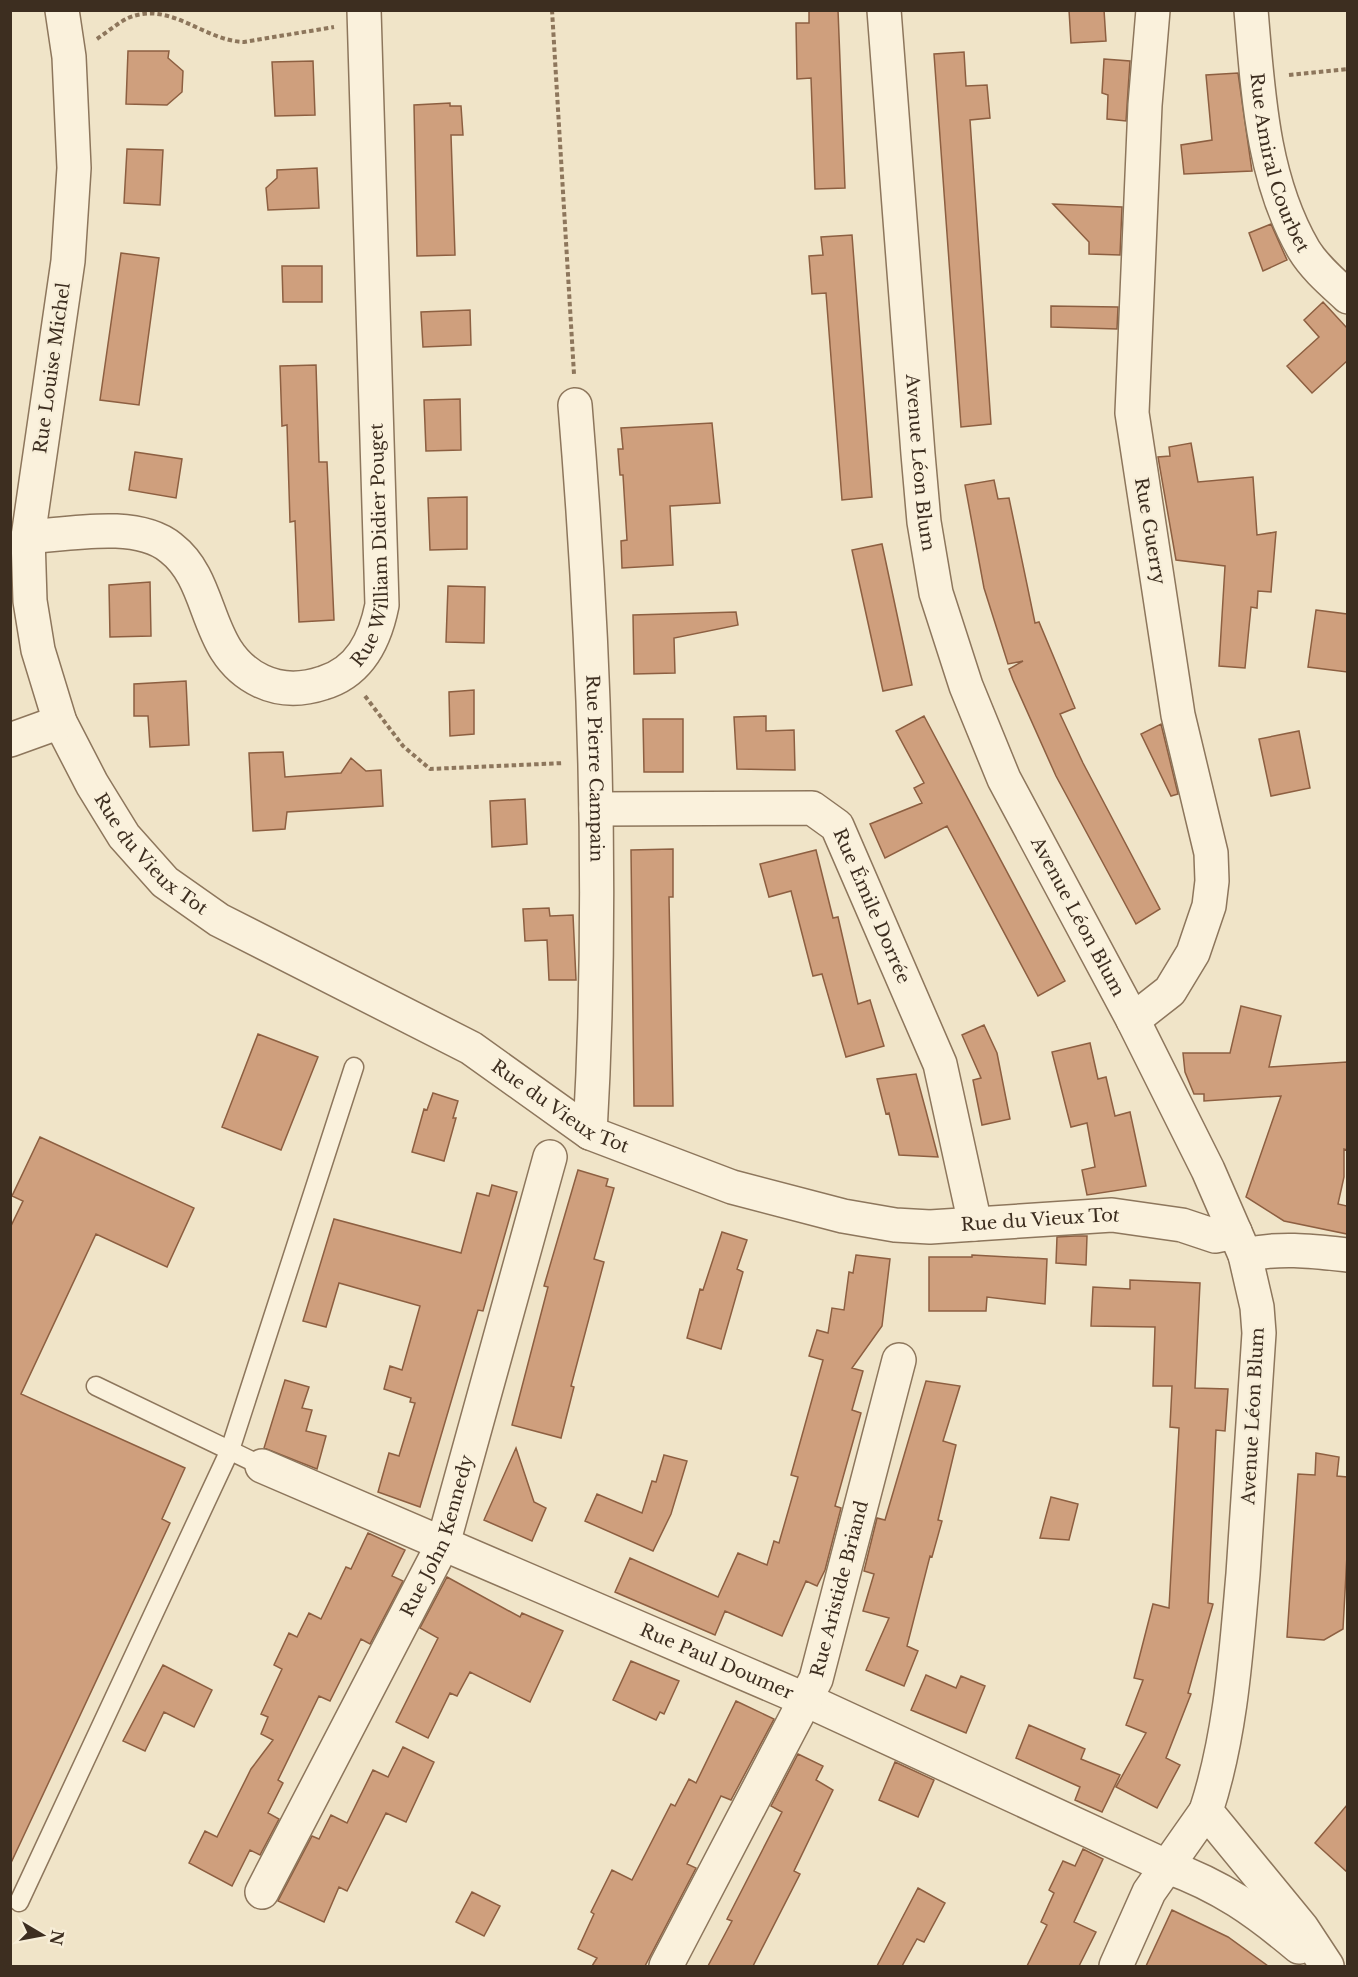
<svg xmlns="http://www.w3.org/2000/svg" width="1358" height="1977" viewBox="0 0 1358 1977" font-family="'Libre Baskerville',serif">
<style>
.building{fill:#cf9f7d;stroke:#8d5f41;stroke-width:1.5}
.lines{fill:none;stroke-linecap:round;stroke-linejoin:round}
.service-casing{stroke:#8d765c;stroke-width:21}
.minor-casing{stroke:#8d765c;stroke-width:36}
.tertiary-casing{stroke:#8d765c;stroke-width:36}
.path{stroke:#8d765c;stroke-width:4;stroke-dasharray:4.5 3;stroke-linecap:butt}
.service{stroke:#faf1dc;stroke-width:18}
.minor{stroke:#faf1dc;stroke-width:33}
.tertiary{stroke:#faf1dc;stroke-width:33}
.labels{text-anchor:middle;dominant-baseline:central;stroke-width:4.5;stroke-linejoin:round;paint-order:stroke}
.street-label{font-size:18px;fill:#3d2e20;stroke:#f7eed8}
</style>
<rect width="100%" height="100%" fill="#f0e4c8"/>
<path class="building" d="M 809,10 L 838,10 L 845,188 L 815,189 L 811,78 L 797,79 L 796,23 L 809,23 Z
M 1069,10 L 1104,10 L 1106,41 L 1071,43 Z
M 128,51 L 169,51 L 168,58 L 183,71 L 182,92 L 167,105 L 126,104 Z
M 964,52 L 966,86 L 987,85 L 990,118 L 970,120 L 991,424 L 961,427 L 934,54 Z
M 1104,59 L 1130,61 L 1126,121 L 1107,119 L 1108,95 L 1102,93 Z
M 313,61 L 315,115 L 275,116 L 272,62 Z
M 1238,73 L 1252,171 L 1184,174 L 1181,145 L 1212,140 L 1206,75 Z
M 450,103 L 450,106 L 461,106 L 463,135 L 451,135 L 455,255 L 417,256 L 414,105 Z
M 127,149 L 163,150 L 160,205 L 124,203 Z
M 317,168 L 319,208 L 268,210 L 266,188 L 277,178 L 277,170 Z
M 1053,204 L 1122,207 L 1120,255 L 1089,254 L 1089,242 Z
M 1271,224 L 1287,260 L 1263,271 L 1249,233 Z
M 852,235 L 872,497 L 842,500 L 826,293 L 812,294 L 809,256 L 823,255 L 821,237 Z
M 121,253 L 159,258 L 139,405 L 100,400 Z
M 282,266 L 322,266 L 322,302 L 283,302 Z
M 1323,302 L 1347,328 L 1347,361 L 1312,393 L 1287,366 L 1319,337 L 1304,320 Z
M 1051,306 L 1118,307 L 1117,329 L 1051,327 Z
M 470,310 L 471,345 L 423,347 L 421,312 Z
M 316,365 L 319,462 L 327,462 L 334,620 L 299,622 L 295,521 L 290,522 L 287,425 L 282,426 L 280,366 Z
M 460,399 L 461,450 L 426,451 L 424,400 Z
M 712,423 L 720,503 L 670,506 L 673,565 L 622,568 L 621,541 L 627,540 L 623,475 L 620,475 L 618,449 L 623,449 L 621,428 Z
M 1191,443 L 1198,482 L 1253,477 L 1257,535 L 1276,532 L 1271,592 L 1258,591 L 1257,608 L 1251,607 L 1245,668 L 1219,666 L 1225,566 L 1176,560 L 1158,457 L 1170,456 L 1169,447 Z
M 135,452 L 182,459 L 176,498 L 129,490 Z
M 994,480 L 998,499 L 1009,498 L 1035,623 L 1039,622 L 1075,708 L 1060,714 L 1083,763 L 1160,909 L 1136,924 L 1056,776 L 1013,680 L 1009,669 L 1023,661 L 1008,664 L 984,588 L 965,485 Z
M 467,497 L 467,549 L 430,550 L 428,498 Z
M 882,544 L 912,685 L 883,691 L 852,550 Z
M 150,582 L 151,636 L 110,637 L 109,585 Z
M 448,586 L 485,587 L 484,643 L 446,642 Z
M 1316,610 L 1347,614 L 1347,672 L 1308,667 Z
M 736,612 L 738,625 L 674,638 L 675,673 L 634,674 L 633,615 Z
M 186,681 L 189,745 L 150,747 L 148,716 L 134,716 L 134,684 Z
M 474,690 L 474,734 L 450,736 L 449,692 Z
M 766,716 L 766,731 L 794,730 L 795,770 L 737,769 L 734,717 Z
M 924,716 L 1065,981 L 1038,996 L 947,826 L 885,858 L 870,824 L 922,803 L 914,788 L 924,783 L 896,731 Z
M 643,719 L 683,719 L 683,772 L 644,772 Z
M 1161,724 L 1178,794 L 1171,796 L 1141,734 Z
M 1299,731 L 1310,788 L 1271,796 L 1259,739 Z
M 283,752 L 285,777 L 341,773 L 351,758 L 366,771 L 381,770 L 383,806 L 287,812 L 285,829 L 253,831 L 249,753 Z
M 525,799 L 527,844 L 492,847 L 490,801 Z
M 673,849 L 673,897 L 669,897 L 673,1106 L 634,1106 L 631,850 Z
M 816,850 L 833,918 L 838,917 L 858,1004 L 870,1000 L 884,1046 L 846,1057 L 822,974 L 813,976 L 791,891 L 769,897 L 760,864 Z
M 549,908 L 550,916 L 573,915 L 576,980 L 549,980 L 547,940 L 525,941 L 523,909 Z
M 1241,1006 L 1281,1016 L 1269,1067 L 1347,1062 L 1347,1150 L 1344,1149 L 1344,1177 L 1338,1204 L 1347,1206 L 1347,1234 L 1284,1221 L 1246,1197 L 1281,1096 L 1204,1101 L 1204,1094 L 1194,1094 L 1185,1072 L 1183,1053 L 1230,1053 Z
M 984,1025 L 997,1053 L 1010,1119 L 982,1125 L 973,1080 L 981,1078 L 962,1035 Z
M 258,1034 L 318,1057 L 281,1150 L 222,1127 Z
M 1090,1043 L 1098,1079 L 1106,1077 L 1115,1116 L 1130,1112 L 1146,1186 L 1087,1195 L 1082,1170 L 1095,1167 L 1087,1123 L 1071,1127 L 1052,1052 Z
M 916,1074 L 926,1111 L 938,1157 L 899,1155 L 889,1113 L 886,1114 L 877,1079 Z
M 433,1093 L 458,1101 L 453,1118 L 456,1118 L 444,1161 L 412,1152 L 424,1109 L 427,1110 Z
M 40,1137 L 194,1208 L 167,1267 L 96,1234 L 21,1394 L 185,1468 L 162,1519 L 170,1523 L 10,1865 L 10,1228 L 23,1201 L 12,1196 Z
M 578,1170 L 608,1179 L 606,1186 L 614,1188 L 594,1259 L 604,1262 L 571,1386 L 574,1387 L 561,1438 L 512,1425 L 548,1287 L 544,1286 Z
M 492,1185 L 517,1192 L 483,1311 L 478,1310 L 420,1507 L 378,1492 L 389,1453 L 399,1456 L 415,1403 L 410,1402 L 411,1398 L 384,1389 L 390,1366 L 402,1370 L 420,1306 L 339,1283 L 326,1327 L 303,1321 L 334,1219 L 461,1253 L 477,1193 L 489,1196 Z
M 722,1232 L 747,1240 L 737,1269 L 743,1272 L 721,1349 L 687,1338 L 700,1289 L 703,1290 Z
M 1075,1236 L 1087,1236 L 1086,1265 L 1056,1263 L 1057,1237 Z
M 856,1255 L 890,1259 L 882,1326 L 852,1368 L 863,1371 L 852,1410 L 861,1413 L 835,1506 L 841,1508 L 825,1570 L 817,1586 L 806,1581 L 782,1636 L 725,1611 L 715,1635 L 615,1592 L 630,1558 L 718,1597 L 738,1553 L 767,1565 L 774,1541 L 779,1543 L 798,1477 L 791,1475 L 823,1360 L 809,1356 L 817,1330 L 828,1333 L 832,1308 L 844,1310 L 849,1272 L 853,1273 Z
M 972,1255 L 1047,1259 L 1045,1304 L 987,1297 L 986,1311 L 929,1311 L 929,1257 L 972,1257 Z
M 1130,1280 L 1200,1283 L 1195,1388 L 1228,1389 L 1225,1431 L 1216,1430 L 1208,1603 L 1213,1604 L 1188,1693 L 1191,1694 L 1166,1758 L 1180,1765 L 1157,1808 L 1116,1787 L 1146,1733 L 1126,1725 L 1143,1680 L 1134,1678 L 1153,1604 L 1169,1608 L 1179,1428 L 1170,1427 L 1172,1386 L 1153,1386 L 1155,1327 L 1091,1326 L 1093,1287 L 1130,1289 Z
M 285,1380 L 309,1387 L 302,1408 L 312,1410 L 306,1431 L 326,1436 L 317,1469 L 264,1448 Z
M 926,1381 L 960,1386 L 943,1441 L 956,1445 L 938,1520 L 942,1521 L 932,1557 L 930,1556 L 907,1646 L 918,1651 L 904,1686 L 866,1670 L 889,1618 L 863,1611 L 874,1574 L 864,1571 L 877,1518 L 885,1520 Z
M 516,1448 L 534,1502 L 546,1508 L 532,1541 L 484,1520 Z
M 1316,1453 L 1339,1457 L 1337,1476 L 1347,1477 L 1347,1555 L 1343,1629 L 1324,1640 L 1287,1637 L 1298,1474 L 1315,1475 Z
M 664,1455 L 687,1461 L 671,1514 L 653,1551 L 585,1521 L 597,1494 L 642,1513 L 652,1481 L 656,1482 Z
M 1051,1497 L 1078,1504 L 1069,1540 L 1040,1538 Z
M 368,1533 L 405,1550 L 392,1576 L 403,1581 L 370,1644 L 361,1639 L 330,1701 L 319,1696 L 278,1780 L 283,1783 L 268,1813 L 279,1819 L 260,1855 L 250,1850 L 232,1886 L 189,1863 L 205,1831 L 217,1837 L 251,1769 L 273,1740 L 261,1734 L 268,1717 L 261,1714 L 282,1669 L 274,1665 L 289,1633 L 297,1637 L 309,1613 L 321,1619 L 346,1567 L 351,1569 Z
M 447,1577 L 520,1617 L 522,1613 L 563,1631 L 530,1702 L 470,1672 L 457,1696 L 450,1693 L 428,1738 L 396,1722 L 438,1638 L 420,1628 Z
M 631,1661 L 679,1681 L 664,1714 L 660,1712 L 656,1720 L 613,1700 Z
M 163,1665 L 212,1690 L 194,1727 L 164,1712 L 145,1751 L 123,1741 Z
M 926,1675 L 956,1688 L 961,1676 L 985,1686 L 966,1733 L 911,1710 Z
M 736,1701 L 774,1719 L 731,1800 L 721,1796 L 687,1864 L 696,1868 L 645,1966 L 592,1966 L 597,1958 L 578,1949 L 594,1914 L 591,1912 L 612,1870 L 632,1880 L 671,1804 L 675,1806 L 689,1779 L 696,1783 Z
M 1029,1725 L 1085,1749 L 1081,1759 L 1120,1775 L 1102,1812 L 1075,1800 L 1080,1787 L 1016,1758 Z
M 403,1747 L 434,1762 L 406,1822 L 386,1813 L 347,1891 L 339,1887 L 324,1922 L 278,1901 L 312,1836 L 319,1839 L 331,1815 L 347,1823 L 373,1770 L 388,1777 Z
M 798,1754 L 823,1766 L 816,1780 L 833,1790 L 794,1871 L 800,1874 L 753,1966 L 708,1966 L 732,1921 L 727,1919 L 782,1812 L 771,1806 Z
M 895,1762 L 934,1780 L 918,1817 L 879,1800 Z
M 1347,1805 L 1347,1872 L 1315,1843 Z
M 1083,1849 L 1103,1859 L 1074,1922 L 1096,1932 L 1079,1966 L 1027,1966 L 1047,1925 L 1041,1922 L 1054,1893 L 1049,1890 L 1063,1861 L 1075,1866 Z
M 918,1888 L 945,1903 L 924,1942 L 917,1939 L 902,1966 L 877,1966 Z
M 472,1892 L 500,1906 L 484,1936 L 456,1922 Z
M 1172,1910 L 1228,1937 L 1268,1966 L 1146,1966 Z"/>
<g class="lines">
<defs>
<path id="service" d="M 96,1386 L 262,1466
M 19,1902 L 230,1450 L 354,1067"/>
<g id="minor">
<path id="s1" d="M 62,10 L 69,57 L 74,168 L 68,261 L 28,537 L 30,601 L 38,650 L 60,722 L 92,784 L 124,836 L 165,882 L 219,920 L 471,1048 L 590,1133 L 732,1187 L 843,1216 L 895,1225 L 930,1227 L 1112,1215 L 1182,1225 L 1215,1236 L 1235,1232"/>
<path id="s2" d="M 1251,10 C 1258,92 1262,178 1304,250 C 1315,268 1333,283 1348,297"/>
<path id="s3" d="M 575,405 C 595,646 604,890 590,1133"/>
<path id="s4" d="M 28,537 C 70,534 137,520 171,548 C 216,583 202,653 261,681 C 280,690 302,690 323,683 C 360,672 375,640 382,605 L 364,10"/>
<path d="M 10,740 L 60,722"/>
<path id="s5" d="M 596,809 L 812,808 L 837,826 L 940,1064 L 975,1224"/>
<path d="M 1133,1020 L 1170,991 L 1193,953 L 1209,906 L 1212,881 L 1211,853 L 1178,715 L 1132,413 L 1145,105 L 1153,10"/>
<path d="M 1245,1255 C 1280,1247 1312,1251 1348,1255"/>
<path id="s6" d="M 262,1466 L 804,1699 L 1168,1867"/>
<path id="s7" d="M 262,1892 L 443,1544 L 550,1157"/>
<path id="s8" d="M 666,1966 L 816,1679 L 899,1360"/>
<path d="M 1116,1966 L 1149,1892 L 1206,1811"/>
</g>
<g id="tertiary">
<path id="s9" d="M 884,10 L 918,454 L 924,522 L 936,593 L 966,686 L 1004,779 L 1133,1020 L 1208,1170 L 1245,1255 L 1257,1307 L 1259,1333 C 1254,1413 1249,1493 1243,1574 C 1236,1653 1231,1735 1206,1811 L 1302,1928 L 1327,1966"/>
<path d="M 1168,1867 C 1221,1886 1256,1911 1299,1947"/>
</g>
</defs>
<use href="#service" class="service-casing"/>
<use href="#minor" class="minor-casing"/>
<use href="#tertiary" class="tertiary-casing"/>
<path class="path" d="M 552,10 L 574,374
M 97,39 C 107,32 118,23 128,18 C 170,0 204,41 244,42 L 334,27
M 1289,75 L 1348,69
M 365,696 L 403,746 L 430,769 L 564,763"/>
<use href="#service" class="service"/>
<use href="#minor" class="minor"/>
<use href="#tertiary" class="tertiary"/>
</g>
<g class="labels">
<g class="street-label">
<text stroke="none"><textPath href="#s2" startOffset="156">Rue Amiral Courbet</textPath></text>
<text transform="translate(52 368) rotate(-82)">Rue Louise Michel</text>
<text stroke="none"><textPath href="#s9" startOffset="454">Avenue Léon Blum</textPath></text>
<text transform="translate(1150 531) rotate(80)">Rue Guerry</text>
<text stroke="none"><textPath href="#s4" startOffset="536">Rue William Didier Pouget</textPath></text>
<text stroke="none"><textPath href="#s3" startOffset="364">Rue Pierre Campain</textPath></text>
<text stroke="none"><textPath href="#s1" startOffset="882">Rue du Vieux Tot</textPath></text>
<text stroke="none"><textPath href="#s5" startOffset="334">Rue Émile Dorrée</textPath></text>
<text stroke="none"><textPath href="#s9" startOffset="940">Avenue Léon Blum</textPath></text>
<text stroke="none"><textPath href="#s1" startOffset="1368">Rue du Vieux Tot</textPath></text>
<text stroke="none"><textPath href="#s1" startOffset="1872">Rue du Vieux Tot</textPath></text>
<text transform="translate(1253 1416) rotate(-87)">Avenue Léon Blum</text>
<text stroke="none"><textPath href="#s7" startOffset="398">Rue John Kennedy</textPath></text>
<text stroke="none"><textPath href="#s8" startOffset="417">Rue Aristide Briand</textPath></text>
<text stroke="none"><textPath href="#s6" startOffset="495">Rue Paul Doumer</textPath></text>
</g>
</g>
<rect width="1358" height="1977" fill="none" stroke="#3d2e20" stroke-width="24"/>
<g transform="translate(42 1935) rotate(100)" stroke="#f7eed8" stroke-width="4.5" paint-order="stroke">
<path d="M0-4.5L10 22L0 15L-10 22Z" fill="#3d2e20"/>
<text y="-9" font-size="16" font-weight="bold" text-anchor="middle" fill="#3d2e20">N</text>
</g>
</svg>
